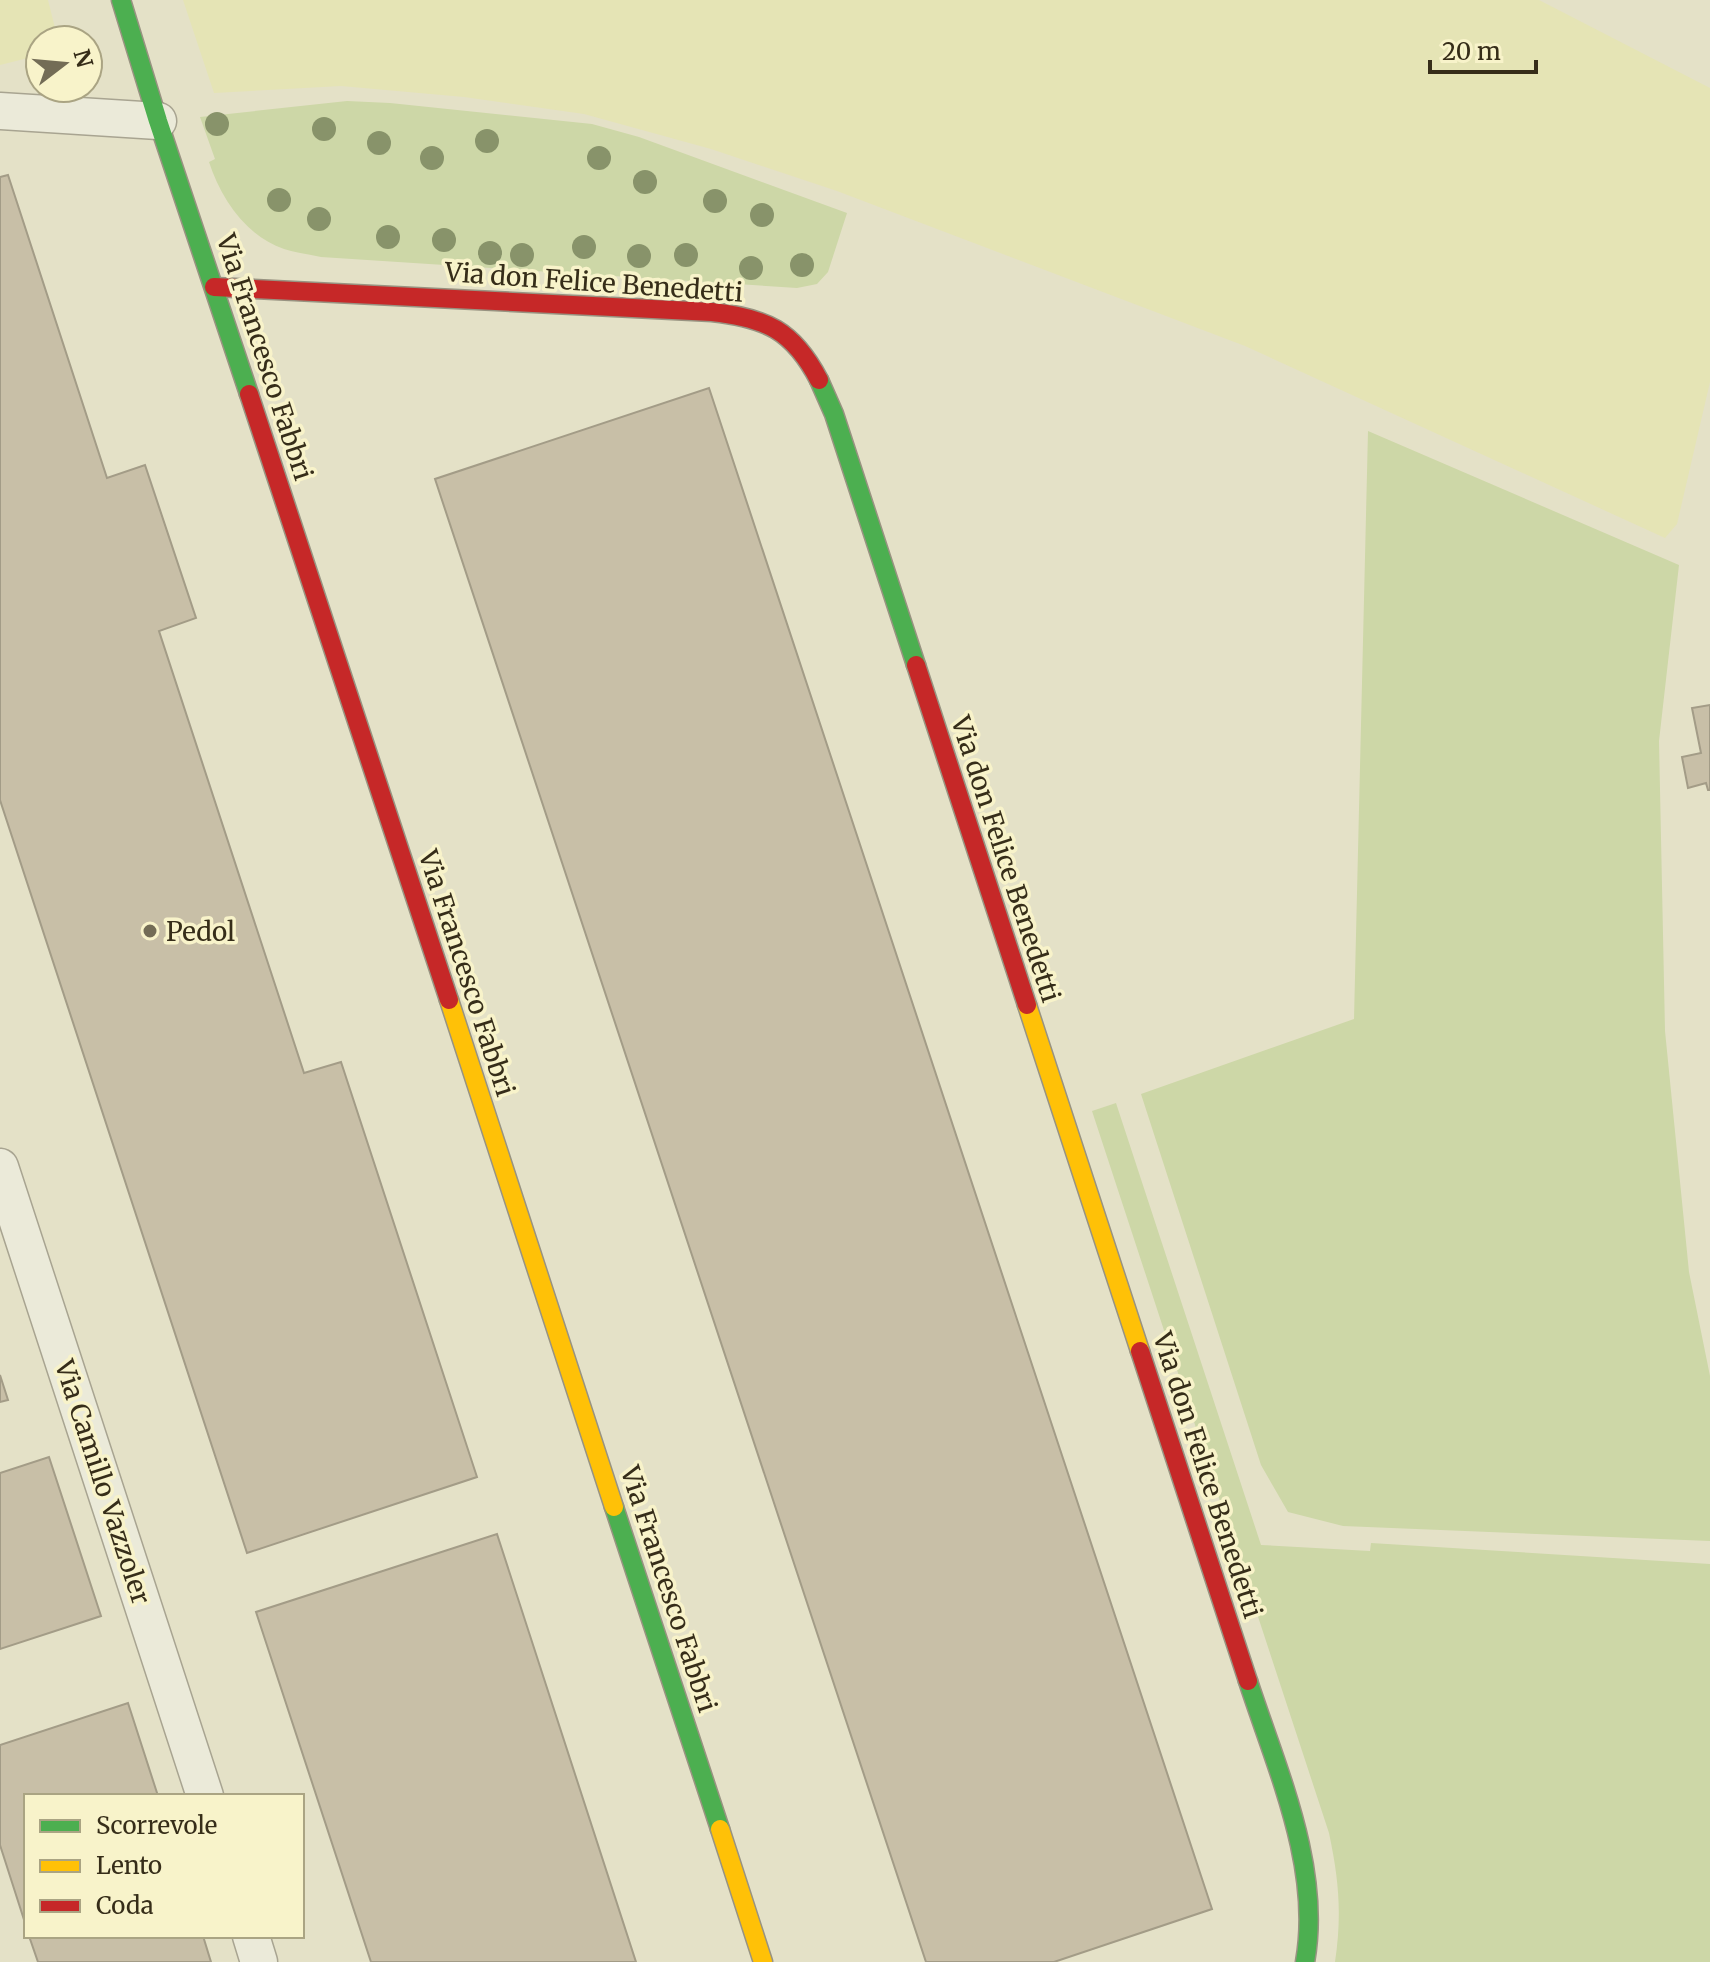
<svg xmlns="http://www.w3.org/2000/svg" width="1710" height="1962" viewBox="0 0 1710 1962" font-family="Merriweather,serif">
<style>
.farmland{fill:#e5e4b5}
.green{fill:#cdd7a7}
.building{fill:#c8bfa7;stroke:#a39c87;stroke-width:2}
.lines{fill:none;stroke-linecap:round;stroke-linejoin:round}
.street-casing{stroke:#a8a491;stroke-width:39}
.fast-casing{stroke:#989381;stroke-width:21}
.slow-casing{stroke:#989381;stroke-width:21}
.jam-casing{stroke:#989381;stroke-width:21}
.street{stroke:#ebead9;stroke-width:36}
.fast{stroke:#4caf50;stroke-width:18}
.slow{stroke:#ffc107;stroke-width:18}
.jam{stroke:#c62828;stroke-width:18}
.tree{fill:#88936a}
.poi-dot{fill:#736c56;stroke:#f8f3ca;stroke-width:3}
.labels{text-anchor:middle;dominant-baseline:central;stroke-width:7;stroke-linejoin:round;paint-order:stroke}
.street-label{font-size:26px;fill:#362d19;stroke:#f8f3ca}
.poi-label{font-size:26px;fill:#362d19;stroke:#f8f3ca;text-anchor:start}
</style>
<rect width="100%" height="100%" fill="#e4e1c7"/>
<path class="farmland" d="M 0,0 L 48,0 L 58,40 L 40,40 L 40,55 L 0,65 Z
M 183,0 L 1539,0 L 1710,88 L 1710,382 L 1677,524 L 1665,538 L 1245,346 L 837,191 L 711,149 L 584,114 L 464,97 L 341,86 L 214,93 Z"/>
<path class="green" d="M 347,101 L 390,103 L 592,124 L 639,137 L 847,213 L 828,272 L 817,284 L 797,288 L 321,257 C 309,254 296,253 284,249 C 246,236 221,199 209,162 L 215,159 L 200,117 Z
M 1368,431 L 1679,565 L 1659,741 L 1665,1031 L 1689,1272 L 1710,1376 L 1710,1541 L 1343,1526 L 1288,1512 L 1261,1465 L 1141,1094 L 1354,1019 Z
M 1116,1103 L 1261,1545 L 1370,1551 L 1371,1543 L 1710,1564 L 1710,1962 L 1335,1962 C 1342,1915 1339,1880 1329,1833 L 1092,1111 Z"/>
<path class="building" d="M 8,175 L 107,478 L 145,465 L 196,618 L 159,631 L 304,1073 L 341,1062 L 477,1477 L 247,1553 L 0,800 L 0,177 Z
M 709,388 L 1212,1909 L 1054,1962 L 926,1962 L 435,479 Z
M 1710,705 L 1710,790 L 1708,790 L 1706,783 L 1688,788 L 1682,757 L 1701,753 L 1692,708 Z
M 0,1375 L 8,1400 L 0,1402 Z
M 49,1457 L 101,1616 L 0,1649 L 0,1473 Z
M 497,1534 L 636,1962 L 371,1962 L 256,1612 Z
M 128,1703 L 158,1796 L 26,1796 L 26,1926 L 0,1845 L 0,1745 Z
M 29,1936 L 203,1936 L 211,1962 L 38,1962 Z"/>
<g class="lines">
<defs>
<path id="street" d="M 0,111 L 158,121
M 0,1167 L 205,1796
M 251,1936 L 259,1962"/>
<path id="fast" d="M 121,0 L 158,121 L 249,394
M 819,380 L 834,414 L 916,665
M 614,1507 L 720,1829
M 1248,1681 C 1277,1770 1322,1868 1305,1962"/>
<path id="slow" d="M 449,1000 L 614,1507
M 1027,1005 L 1140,1351
M 720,1829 L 763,1962"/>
<path id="jam" d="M 214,287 L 712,312 C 766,318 793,330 819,380
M 249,394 L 449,1000
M 916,665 L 1027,1005
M 1140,1351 L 1248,1681"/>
</defs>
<use href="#street" class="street-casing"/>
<use href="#fast" class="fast-casing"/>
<use href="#slow" class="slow-casing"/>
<use href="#jam" class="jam-casing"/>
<use href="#street" class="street"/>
<use href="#fast" class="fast"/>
<use href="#slow" class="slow"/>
<use href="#jam" class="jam"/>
</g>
<g class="tree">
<circle cx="217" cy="124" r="12"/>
<circle cx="324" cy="129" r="12"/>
<circle cx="487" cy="141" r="12"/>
<circle cx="379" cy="143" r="12"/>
<circle cx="432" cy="158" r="12"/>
<circle cx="599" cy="158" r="12"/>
<circle cx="645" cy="182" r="12"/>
<circle cx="279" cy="200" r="12"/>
<circle cx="715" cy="201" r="12"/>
<circle cx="762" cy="215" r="12"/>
<circle cx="319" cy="219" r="12"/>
<circle cx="388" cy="237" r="12"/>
<circle cx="444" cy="240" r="12"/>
<circle cx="584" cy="247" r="12"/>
<circle cx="490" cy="253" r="12"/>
<circle cx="522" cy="255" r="12"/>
<circle cx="686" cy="255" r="12"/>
<circle cx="639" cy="256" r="12"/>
<circle cx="802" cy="265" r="12"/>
<circle cx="751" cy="268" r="12"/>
</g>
<circle class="poi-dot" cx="150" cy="931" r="8"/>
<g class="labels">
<g class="street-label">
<text transform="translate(594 282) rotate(4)">Via don Felice Benedetti</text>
<text transform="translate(265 357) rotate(72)">Via Francesco Fabbri</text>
<text transform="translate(1006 859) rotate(72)">Via don Felice Benedetti</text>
<text transform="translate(467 973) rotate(72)">Via Francesco Fabbri</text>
<text transform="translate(1208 1475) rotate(72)">Via don Felice Benedetti</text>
<text transform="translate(103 1482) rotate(72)">Via Camillo Vazzoler</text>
<text transform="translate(669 1589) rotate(72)">Via Francesco Fabbri</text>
</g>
<g class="poi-label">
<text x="166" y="931">Pedol</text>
</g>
</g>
<rect x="24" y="1794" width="280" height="144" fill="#f8f3ca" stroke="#aaa483" stroke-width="2"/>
<rect x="40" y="1820" width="40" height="12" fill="#4caf50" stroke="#aaa483" stroke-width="2"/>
<text x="96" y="1834" font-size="24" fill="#362d19">Scorrevole</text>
<rect x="40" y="1860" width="40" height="12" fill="#ffc107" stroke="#aaa483" stroke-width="2"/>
<text x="96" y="1874" font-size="24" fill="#362d19">Lento</text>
<rect x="40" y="1900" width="40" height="12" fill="#c62828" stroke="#aaa483" stroke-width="2"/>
<text x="96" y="1914" font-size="24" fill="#362d19">Coda</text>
<g transform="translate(64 64) rotate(74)"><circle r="38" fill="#f8f3ca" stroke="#aaa483" stroke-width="2"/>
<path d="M0-6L14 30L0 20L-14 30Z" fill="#736c56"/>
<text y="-12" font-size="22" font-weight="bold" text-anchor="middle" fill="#362d19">N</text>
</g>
<path d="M1430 60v12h106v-12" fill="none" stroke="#362d19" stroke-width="4"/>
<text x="1442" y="60" font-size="24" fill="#362d19" stroke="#f8f3ca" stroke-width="6" paint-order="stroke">20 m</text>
</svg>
